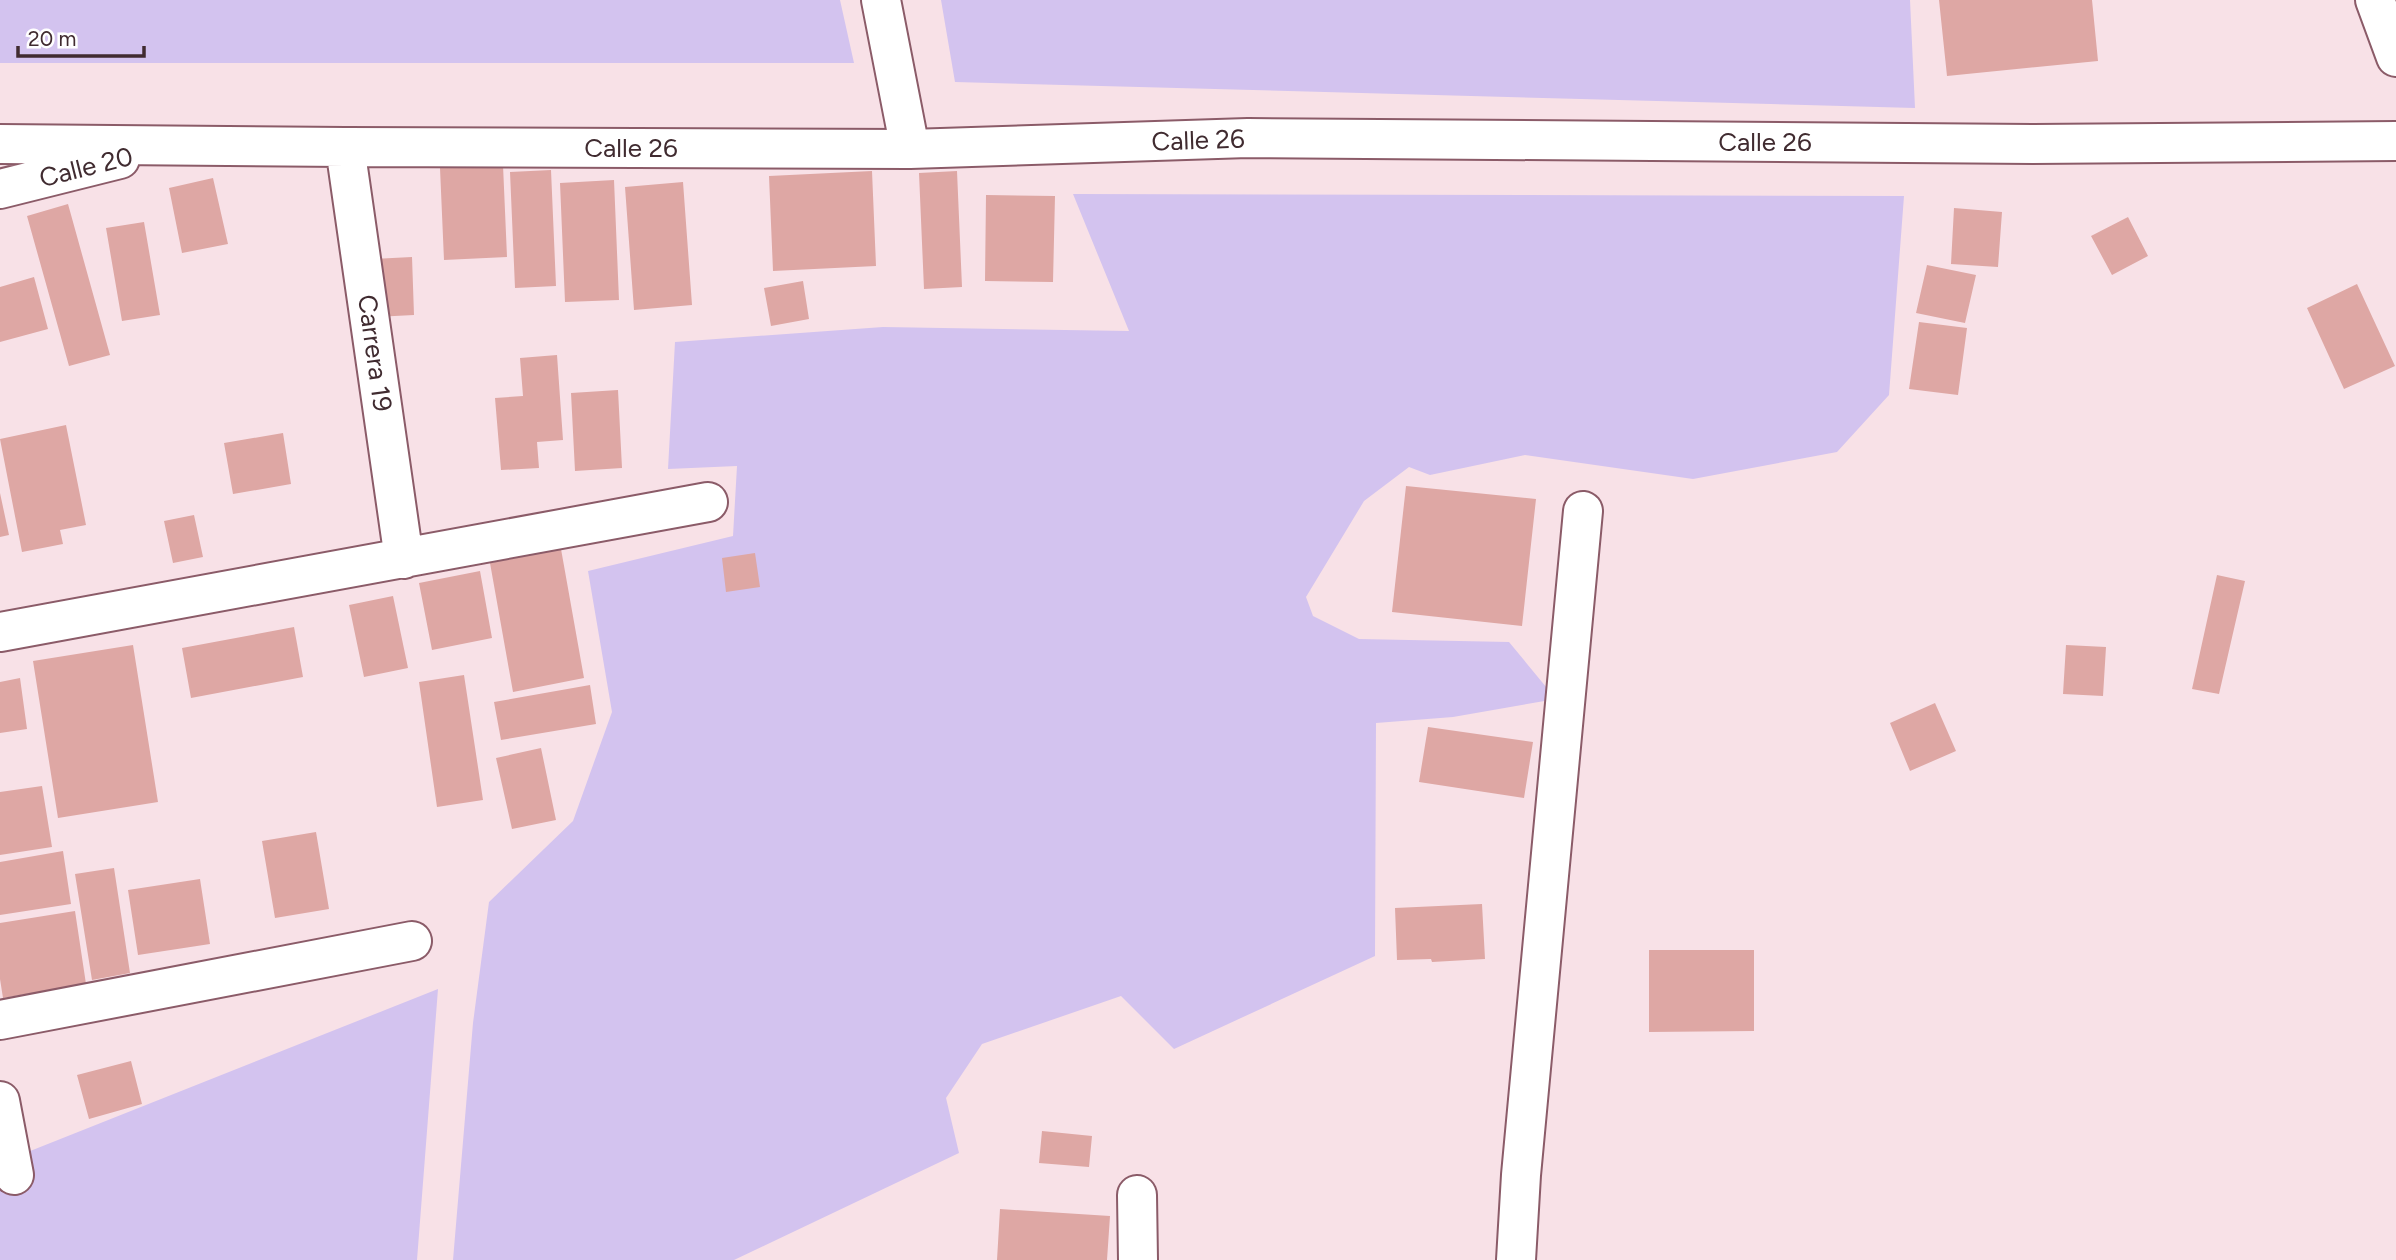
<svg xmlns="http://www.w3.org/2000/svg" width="2396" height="1260" viewBox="0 0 2396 1260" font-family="Figtree,sans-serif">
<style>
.green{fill:#d3c3ef}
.building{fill:#dea7a4}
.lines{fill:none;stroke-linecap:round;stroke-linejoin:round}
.minor-casing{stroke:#8b5b68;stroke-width:42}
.minor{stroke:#fff;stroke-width:38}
.labels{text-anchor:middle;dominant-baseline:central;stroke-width:7;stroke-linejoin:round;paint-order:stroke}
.street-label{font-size:26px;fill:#402b30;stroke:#fff}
</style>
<rect width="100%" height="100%" fill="#f8e1e7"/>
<path class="green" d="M 0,0 L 840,0 L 854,63 L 0,63 Z
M 941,0 L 1910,0 L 1915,108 L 955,82 Z
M 1073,194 L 1904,196 L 1889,395 L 1837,452 L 1693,479 L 1525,455 L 1430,475 L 1409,467 L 1364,501 L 1306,597 L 1313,616 L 1359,639 L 1509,642 L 1556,699 L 1453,717 L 1376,723 L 1375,956 L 1174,1049 L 1121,996 L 982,1044 L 946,1098 L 959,1153 L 734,1260 L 453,1260 L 473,1023 L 489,902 L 573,821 L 612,712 L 588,571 L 733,536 L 737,466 L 668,469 L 675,342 L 883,327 L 1129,331 Z
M 438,989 L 417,1260 L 0,1260 L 0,1163 Z"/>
<path class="building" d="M 1939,0 L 2092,0 L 2098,61 L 1947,76 Z
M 503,165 L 507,257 L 444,260 L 440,168 Z
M 551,170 L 556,286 L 515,288 L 510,172 Z
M 872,171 L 876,266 L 773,271 L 769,176 Z
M 957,171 L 962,287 L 924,289 L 919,173 Z
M 213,178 L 228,244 L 182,253 L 169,188 Z
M 614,180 L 619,300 L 565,302 L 560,183 Z
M 683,182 L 692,305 L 634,310 L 625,187 Z
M 986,195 L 1055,196 L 1053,282 L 985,281 Z
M 68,204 L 110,355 L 69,366 L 27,216 Z
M 1954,208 L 2002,212 L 1998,267 L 1951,264 Z
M 2128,217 L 2148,256 L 2112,275 L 2091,236 Z
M 144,222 L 160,315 L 122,321 L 106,228 Z
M 412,257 L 414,315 L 375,317 L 373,259 Z
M 1927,265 L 1976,275 L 1965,323 L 1916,313 Z
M 34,277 L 48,329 L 0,342 L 0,287 Z
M 803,281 L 809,319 L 771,326 L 764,288 Z
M 2357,284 L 2395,366 L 2344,389 L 2307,308 Z
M 1919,322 L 1967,328 L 1958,395 L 1909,389 Z
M 557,355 L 563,440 L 537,442 L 539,468 L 501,470 L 495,398 L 523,396 L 520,358 Z
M 618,390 L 622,468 L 575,471 L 571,393 Z
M 66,425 L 86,525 L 60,530 L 63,544 L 22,552 L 0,439 Z
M 283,433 L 291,484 L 233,494 L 224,443 Z
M 1406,486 L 1536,499 L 1522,626 L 1392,612 Z
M 0,493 L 9,535 L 0,537 Z
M 194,515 L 203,557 L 173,563 L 164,521 Z
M 561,549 L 584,678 L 513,692 L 490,563 Z
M 755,553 L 760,587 L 726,592 L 722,558 Z
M 480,571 L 492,638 L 432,650 L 419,583 Z
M 2217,575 L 2245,581 L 2219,694 L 2192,689 Z
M 393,596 L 408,668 L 364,677 L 349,605 Z
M 294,627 L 303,677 L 191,698 L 182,648 Z
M 133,645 L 158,802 L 58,818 L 33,661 Z
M 2066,645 L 2106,647 L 2103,696 L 2063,694 Z
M 464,675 L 483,800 L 437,807 L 419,682 Z
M 20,678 L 27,729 L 0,733 L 0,682 Z
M 590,685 L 596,724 L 501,740 L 494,702 Z
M 1935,703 L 1956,751 L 1910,771 L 1890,723 Z
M 1428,727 L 1533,742 L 1524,798 L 1419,782 Z
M 541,748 L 556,820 L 512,829 L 496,758 Z
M 42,786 L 52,847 L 0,855 L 0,792 Z
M 316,832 L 329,909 L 275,918 L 262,841 Z
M 63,851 L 71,904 L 0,915 L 0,862 Z
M 114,868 L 130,973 L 92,980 L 75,874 Z
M 200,879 L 210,944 L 138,955 L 128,890 Z
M 1482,904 L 1485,959 L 1432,962 L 1431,959 L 1397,960 L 1395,908 Z
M 75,911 L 86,984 L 3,998 L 0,979 L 0,923 Z
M 1649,950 L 1754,950 L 1754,1031 L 1649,1032 Z
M 131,1061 L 142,1104 L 89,1119 L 77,1075 Z
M 1042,1131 L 1092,1136 L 1089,1167 L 1039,1163 Z
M 1000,1209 L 1110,1216 L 1107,1260 L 997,1260 Z"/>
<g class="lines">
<defs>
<path id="minor" d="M 881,0 L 910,149
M 2375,0 L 2396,57
M 0,144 L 345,147 L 910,149 L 1248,138 L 2033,144 L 2396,141
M 345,147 L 404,559
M 0,189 L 120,159
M 0,632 L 708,502
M 0,1020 L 412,941
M 0,1101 L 14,1175
M 1137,1195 L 1138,1260
M 1516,1260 L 1521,1175 L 1583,511"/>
</defs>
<use href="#minor" class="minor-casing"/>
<use href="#minor" class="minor"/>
</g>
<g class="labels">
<g class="street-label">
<text transform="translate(1198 140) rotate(-2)">Calle 26</text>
<text x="1765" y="142">Calle 26</text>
<text x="631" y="148">Calle 26</text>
<text transform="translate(86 167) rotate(-14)">Calle 20</text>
<text transform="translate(375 353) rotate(82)">Carrera 19</text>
</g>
</g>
<path d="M18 46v10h126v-10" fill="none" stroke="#402b30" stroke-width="3.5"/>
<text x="28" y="46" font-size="21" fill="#402b30" stroke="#ffffff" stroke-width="5" paint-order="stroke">20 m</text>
</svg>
